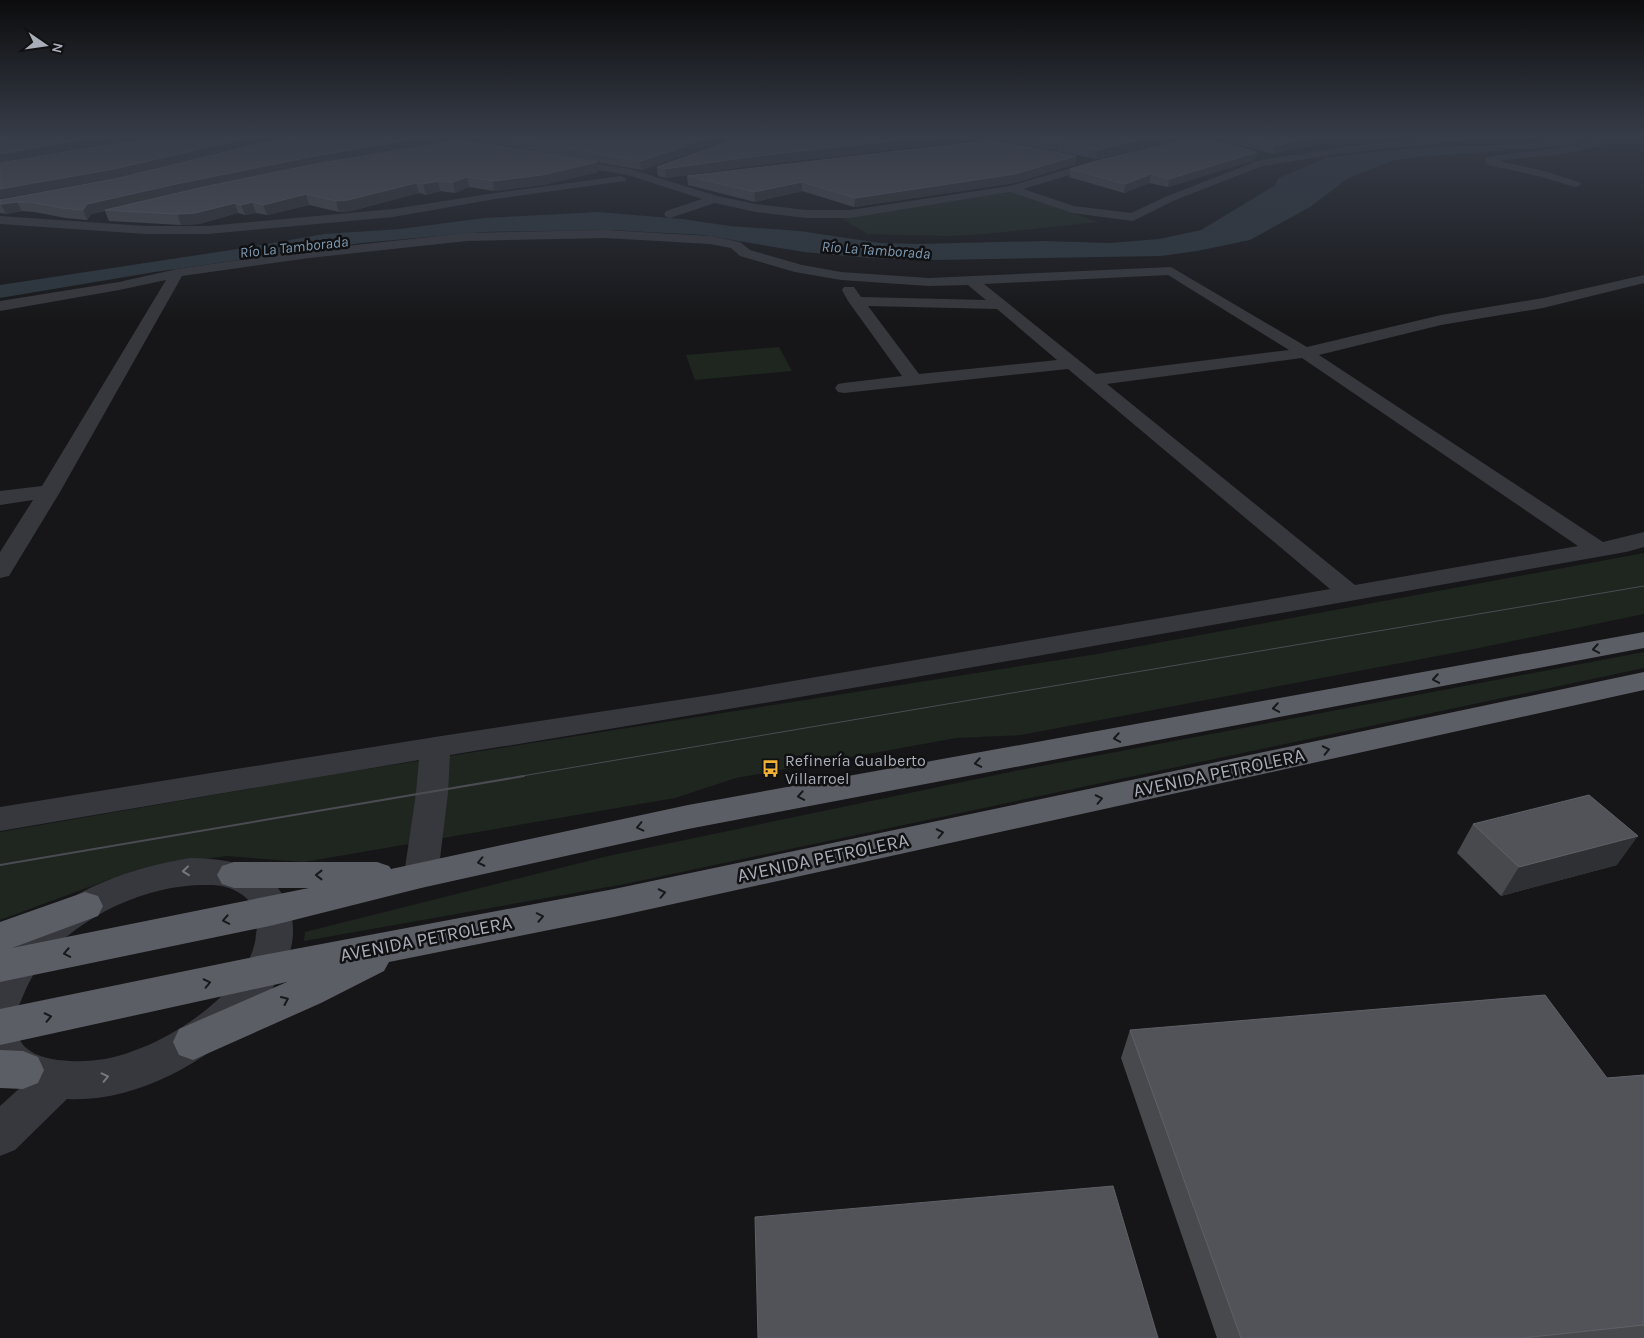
<svg xmlns="http://www.w3.org/2000/svg" width="1644" height="1338" viewBox="0 0 1644 1338" font-family="Karla,sans-serif">
<style>
.green{fill:#1e261f}
.water{fill:#2c353c}
.lines{fill:none;stroke-linecap:round;stroke-linejoin:round}
.minor{fill:#37383d;fill-rule:evenodd}
.tertiary{fill:#37383d;fill-rule:evenodd}
.trunk{fill:#5b5e65;fill-rule:evenodd}
.tram-far1{stroke:#4a4c52;stroke-width:1}
.tram{stroke:#4a4c52;stroke-width:2}
.wall{fill:#47494d}
.shaded-wall{fill:#2f3033}
.building{fill:#525359;stroke:#5f6168}
.oneway{stroke:#18191b}
.oneway2{stroke:#757881}
.labels{text-anchor:middle;dominant-baseline:central;stroke-width:5;stroke-linejoin:round;paint-order:stroke}
.far-water-label{font-size:15px;font-style:italic;fill:#7f9bb3;stroke:#111113}
.poi-label{font-size:16px;fill:#a8adb8;stroke:#111113;text-anchor:start}
.near-street-label{font-size:19px;fill:#a8adb8;stroke:#111113}
</style>
<rect width="100%" height="100%" fill="#161618"/>
<path class="green" d="M 1010,192 L 1098,222 L 985,234 L 950,236 L 868,234 L 842,219 Z
M 779,347 L 792,371 L 695,380 L 686,355 Z
M 1644,553 L 1644,614 L 1469,650 L 1021,735 L 956,738 L 736,778 L 675,798 L 304,862 L 226,856 L 192,861 L 116,877 L 0,920 L 0,832 L 335,774 L 1097,654 Z
M 1644,652 L 1644,668 L 625,884 L 304,941 L 305,932 L 608,856 L 1015,771 Z"/>
<path class="water" d="M 1563,136 L 1601,136 L 1565,146 L 1418,157 L 1392,161 L 1347,179 L 1310,207 L 1250,240 L 1197,251 L 1161,256 L 936,260 L 870,258 L 804,252 L 703,235 L 611,230 L 483,232 L 361,243 L 155,272 L 0,298 L 0,285 L 244,248 L 324,234 L 400,229 L 484,218 L 598,212 L 682,219 L 730,226 L 800,231 L 880,243 L 918,244 L 1043,241 L 1109,243 L 1159,239 L 1201,230 L 1274,186 L 1279,178 L 1328,157 L 1399,149 L 1525,144 Z"/>
<g class="lines">
<path class="minor" d="M 415,136 L 439,136 L 485,144 L 490,147 L 485,150 Z
M 949,136 L 971,136 L 1016,145 L 1021,148 L 1016,151 Z
M 1199,136 L 1217,136 L 1170,149 L 1165,146 L 1167,144 Z
M 1451,136 L 1488,136 L 1484,139 L 1344,153 L 1262,166 L 1173,201 L 1133,221 L 1072,213 L 1010,192 L 850,218 L 806,218 L 756,212 L 715,203 L 670,218 L 666,217 L 664,214 L 666,211 L 702,199 L 628,175 L 562,164 L 557,161 L 562,158 L 630,169 L 717,196 L 756,204 L 806,210 L 850,210 L 1010,186 L 1106,158 L 1111,161 L 1110,163 L 1023,189 L 1074,206 L 1131,213 L 1165,197 L 1260,160 L 1344,147 Z
M 1602,136 L 1615,136 C 1590,157 1531,155 1499,161 L 1544,171 L 1579,182 L 1581,184 L 1579,186 L 1575,187 L 1538,176 L 1488,165 L 1485,160 L 1486,158 C 1525,148 1566,153 1602,136 Z
M 621,176 L 626,179 L 625,181 L 495,199 L 393,217 L 208,234 L 146,234 L 0,224 L 0,216 L 146,226 L 208,226 L 393,209 L 495,193 Z
M 605,230 L 710,236 L 740,242 L 750,250 L 802,265 L 841,272 L 929,278 L 1171,267 L 1307,347 L 1441,315 L 1543,298 L 1644,275 L 1644,283 L 1543,308 L 1441,325 L 1319,355 L 1603,542 L 1644,532 L 1644,547 L 1626,552 C 1234,621 843,692 450,755 L 448,793 L 438,875 L 433,884 L 421,888 L 409,884 L 404,875 L 416,793 L 419,760 L 0,831 L 0,807 L 435,737 L 717,694 L 1330,589 L 1068,369 L 844,393 L 838,392 L 835,388 L 838,384 L 844,383 L 902,376 L 848,301 L 842,290 L 844,287 L 854,287 L 861,297 L 986,300 L 968,285 L 929,286 L 841,280 L 795,272 L 740,256 L 731,248 L 710,244 L 605,238 L 467,241 L 309,258 L 182,276 L 60,492 L 12,571 L 9,576 L 0,578 L 0,552 L 33,500 L 0,505 L 0,491 L 42,486 L 166,280 L 119,290 L 0,311 L 0,301 L 119,282 L 177,269 L 309,250 L 467,233 ZM 1168,275 L 1289,350 L 1096,374 L 984,284 ZM 868,306 L 997,309 L 1057,360 L 919,374 ZM 1302,358 L 1578,546 L 1355,585 L 1107,384 Z"/>
<path class="tertiary" d="M 190,858 C 227,859 266,863 285,899 C 298,923 294,948 282,972 C 246,1043 147,1104 67,1099 L 15,1150 L 0,1156 L 0,1106 L 21,1087 L 0,1076 L 0,1026 C 4,1027 11,1029 14,1031 C 18,1035 20,1042 25,1047 C 37,1058 54,1060 70,1061 C 92,1062 113,1059 133,1051 C 178,1036 253,986 256,934 C 257,927 259,918 256,912 C 248,893 228,885 210,885 C 150,883 82,914 43,960 C 29,978 23,997 14,1017 L 0,1022 C 0,1011 0,968 0,961 C 5,949 19,937 28,929 C 74,888 130,868 190,858 Z"/>
<path class="trunk" d="M 1644,632 L 1644,648 L 688,829 L 421,888 L 274,925 L 0,982 L 0,922 L 85,892 L 98,896 L 103,906 L 98,916 L 12,948 L 309,888 L 234,888 L 222,884 L 217,875 L 222,866 L 234,862 L 377,862 L 389,866 L 391,869 L 688,805 Z
M 1644,672 L 1644,690 L 614,917 L 389,962 L 384,971 L 321,1003 L 193,1060 L 179,1055 L 173,1042 L 179,1029 L 287,982 L 0,1045 L 0,1009 L 263,955 L 614,889 Z
M 0,1050 L 23,1051 L 38,1057 L 44,1070 L 38,1083 L 23,1089 L 0,1088 Z"/>
<path class="tram-far1" d="M 516,777 L 1644,586"/>
<path class="tram" d="M 0,865 L 524,776"/>
</g>
<path class="wall" d="M 435,136 L 436,144 L 598,172 L 543,185 L 494,191 L 469,187 L 455,193 L 440,191 L 426,195 L 419,193 L 351,211 L 339,212 L 309,205 L 267,215 L 256,213 L 245,215 L 238,213 L 199,224 L 181,225 L 109,221 L 105,211 L 91,214 L 87,220 L 66,218 L 34,212 L 22,211 L 6,214 L 0,213 L 0,200 L 106,180 L 0,163 Z
M 452,136 L 740,136 L 641,170 Z
M 743,136 L 974,136 L 968,141 L 750,166 L 666,178 L 658,176 L 657,167 Z
M 982,136 L 1189,136 L 1188,138 L 1096,159 Z
M 1216,136 L 1369,136 L 1353,141 L 1341,140 L 1326,141 L 1273,154 L 1216,139 Z
M 1257,152 L 1255,160 L 1168,187 L 1149,183 L 1124,193 L 1069,177 L 1070,169 Z
M 1076,156 L 1075,164 L 1014,183 L 854,207 L 802,191 L 755,202 L 688,185 L 687,176 Z
M 1473,824 L 1617,865 L 1501,896 L 1457,853 Z
M 1130,1030 L 1607,1078 L 1644,1075 L 1644,1338 L 1217,1338 L 1121,1058 Z"/>
<path class="shaded-wall" d="M 103,136 L 153,136 L 0,163 L 0,154 Z
M 256,136 L 293,136 L 118,178 L 0,199 L 0,189 Z
M 430,136 L 435,136 L 436,144 L 105,210 L 105,211 L 91,214 L 87,220 L 83,210 L 87,204 L 176,184 L 310,157 Z
M 715,136 L 740,136 L 641,170 L 640,161 Z
M 934,136 L 974,136 L 968,141 L 750,166 L 666,178 L 665,169 L 749,157 Z
M 1159,136 L 1189,136 L 1188,138 L 1096,159 L 1097,150 Z
M 1313,136 L 1342,136 L 1341,140 L 1326,141 L 1273,154 L 1275,146 Z
M 1354,136 L 1369,136 L 1353,141 Z
M 1257,152 L 1255,160 L 1168,187 L 1169,179 Z
M 1076,156 L 1075,164 L 1014,183 L 854,207 L 855,198 Z
M 597,162 L 598,172 L 543,185 L 494,191 L 493,181 Z
M 1151,174 L 1149,183 L 1124,193 L 1125,184 Z
M 467,177 L 469,187 L 455,193 L 453,182 Z
M 438,181 L 440,191 L 426,195 L 423,184 Z
M 802,182 L 802,191 L 755,202 L 754,192 Z
M 416,183 L 419,193 L 351,211 L 339,212 L 336,201 Z
M 306,194 L 309,205 L 267,215 L 263,205 Z
M 17,202 L 22,211 L 6,214 L 1,205 Z
M 252,202 L 256,213 L 245,215 L 241,205 Z
M 235,203 L 238,213 L 199,224 L 181,225 L 177,214 Z
M 1638,836 L 1617,865 L 1501,896 L 1519,867 Z"/>
<path class="building" d="M 0,136 L 103,136 L 0,154 Z
M 161,136 L 256,136 L 114,169 L 0,189 L 0,163 Z
M 291,136 L 430,136 L 310,157 L 176,184 L 87,204 L 83,210 L 62,208 L 30,202 L 17,202 L 0,204 L 0,200 L 115,179 Z
M 497,136 L 715,136 L 640,161 Z
M 743,136 L 934,136 L 749,157 L 665,169 L 657,167 Z
M 1024,136 L 1159,136 L 1097,150 Z
M 1200,136 L 1257,152 L 1169,179 L 1151,174 L 1125,184 L 1070,169 L 1100,160 Z
M 1240,136 L 1313,136 L 1275,146 Z
M 452,138 L 597,162 L 542,175 L 493,181 L 467,177 L 453,182 L 438,181 L 423,184 L 416,183 L 348,200 L 336,201 L 306,194 L 263,205 L 252,202 L 241,205 L 235,203 L 195,213 L 177,214 L 105,210 L 208,186 L 315,164 L 448,142 Z
M 992,140 L 1076,156 L 1015,174 L 855,198 L 802,182 L 754,192 L 687,176 Z
M 1589,795 L 1638,836 L 1519,867 L 1473,824 Z
M 1545,995 L 1607,1078 L 1644,1075 L 1644,1325 L 1522,1338 L 1241,1338 L 1130,1030 Z
M 1113,1186 L 1158,1338 L 758,1338 L 755,1217 Z"/>
<defs><path id="oneway-chevron" d="M-2-3.5L2.5 0L-2 3.5" fill="none" stroke-width="1.6" stroke-linecap="round" stroke-linejoin="round" transform="scale(1.25)"/></defs>
<g class="oneway">
<use href="#oneway-chevron" transform="translate(1596 649) rotate(170)"/>
<use href="#oneway-chevron" transform="translate(1436 679) rotate(170)"/>
<use href="#oneway-chevron" transform="translate(1276 708) rotate(170)"/>
<use href="#oneway-chevron" transform="translate(1117 738) rotate(170)"/>
<use href="#oneway-chevron" transform="translate(1326 750) rotate(-12)"/>
<use href="#oneway-chevron" transform="translate(978 763) rotate(170)"/>
<use href="#oneway-chevron" transform="translate(801 796) rotate(170)"/>
<use href="#oneway-chevron" transform="translate(1099 799) rotate(-12)"/>
<use href="#oneway-chevron" transform="translate(640 827) rotate(167)"/>
<use href="#oneway-chevron" transform="translate(940 833) rotate(-12)"/>
<use href="#oneway-chevron" transform="translate(481 862) rotate(168)"/>
<use href="#oneway-chevron" transform="translate(319 875) rotate(-180)"/>
<use href="#oneway-chevron" transform="translate(662 893) rotate(-12)"/>
<use href="#oneway-chevron" transform="translate(540 917) rotate(-11)"/>
<use href="#oneway-chevron" transform="translate(226 920) rotate(169)"/>
<use href="#oneway-chevron" transform="translate(67 953) rotate(169)"/>
<use href="#oneway-chevron" transform="translate(207 983) rotate(-12)"/>
<use href="#oneway-chevron" transform="translate(285 1000) rotate(-24)"/>
<use href="#oneway-chevron" transform="translate(48 1017) rotate(-12)"/>
</g>
<g class="oneway2">
<use href="#oneway-chevron" transform="translate(186 871) rotate(174)"/>
<use href="#oneway-chevron" transform="translate(105 1077) rotate(-13)"/>
</g>
<linearGradient id="sky" x2="0" y2="1"><stop stop-color="#0c0c0d"/><stop offset="0.42" stop-color="#363c48"/><stop offset="1" stop-color="#363c48" stop-opacity="0"/></linearGradient>
<rect width="1644" height="324" fill="url(#sky)"/>
<defs>
<symbol id="bus-bare" viewBox="-9 -9 18 18"><path d="M-5-6H5V4H4V6H2V4H-2V6H-4V4H-5ZM-3.5-4V0h7V-4ZM-3.5 1.2v1.5H-2V1.2ZM2 1.2v1.5H3.5V1.2Z" fill="#f2b134" stroke="#111113" stroke-width="2.5" paint-order="stroke"/></symbol>
</defs>
<g fill-rule="evenodd">
<use href="#bus-bare" x="758" y="756" width="25" height="25"/>
</g>
<g class="labels">
<g class="far-water-label">
<text transform="translate(294 247) rotate(-6)">Río La Tamborada</text>
<text transform="translate(876 250) rotate(4)">Río La Tamborada</text>
</g>
<g class="poi-label">
<text x="785" y="760">Refinería Gualberto<tspan x="785" dy="18">Villarroel</tspan></text>
</g>
<g class="near-street-label">
<text transform="translate(1219 773) rotate(-12)">AVENIDA PETROLERA</text>
<text transform="translate(823 858) rotate(-12)">AVENIDA PETROLERA</text>
<text transform="translate(426 939) rotate(-11)">AVENIDA PETROLERA</text>
</g>
</g>
<g transform="translate(45 45) rotate(103)" stroke="#111113" stroke-width="4" paint-order="stroke">
<path d="M0-4L9 19L0 12L-9 19Z" fill="#a8adb8"/>
<text y="-8" font-size="14" font-weight="bold" text-anchor="middle" fill="#a8adb8">N</text>
</g>
</svg>
